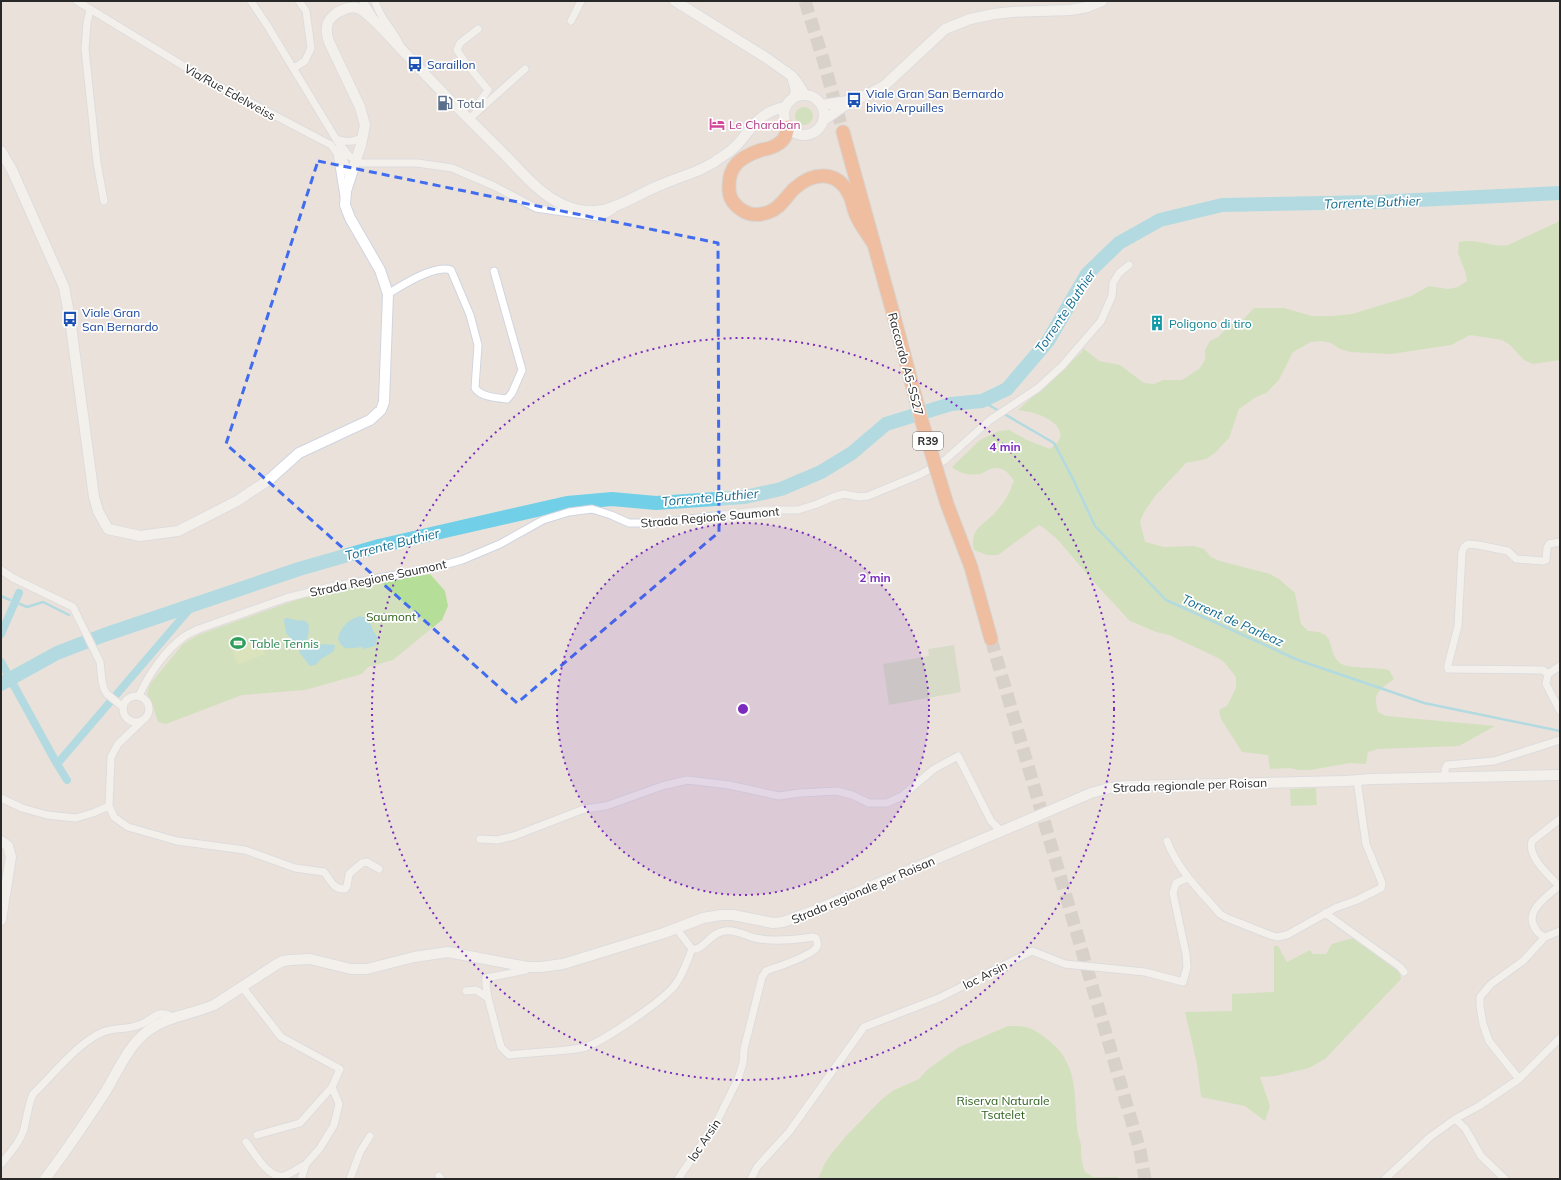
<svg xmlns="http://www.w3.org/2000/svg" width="1561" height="1180" viewBox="0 0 1561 1180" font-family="Mulish,sans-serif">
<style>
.green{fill:#b5de99}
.cemetery{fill:#c4d3b2}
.pitch{fill:#c8e595}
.water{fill:#71d0e8}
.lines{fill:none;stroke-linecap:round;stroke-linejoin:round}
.stream{stroke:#71d0e8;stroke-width:2.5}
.canal{stroke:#71d0e8;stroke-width:8}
.river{stroke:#71d0e8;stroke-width:14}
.motorway-tunnel{stroke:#c3bdb6;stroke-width:13;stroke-dasharray:13 6;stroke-linecap:butt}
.minor-casing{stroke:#cfd4e0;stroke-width:9}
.secondary-casing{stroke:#cfd4e0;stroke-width:12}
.motorway-casing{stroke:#c3c3c3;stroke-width:15}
.minor{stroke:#fff;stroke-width:7}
.secondary{stroke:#fff;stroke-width:10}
.motorway{stroke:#f59359;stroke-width:13}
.motorway-bridge-casing{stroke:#c3c3c3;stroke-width:15;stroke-linecap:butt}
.motorway-bridge{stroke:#f59359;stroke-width:13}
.marked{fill:none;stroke:#416cf0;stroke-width:3;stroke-dasharray:8 5;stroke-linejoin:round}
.ring{fill:none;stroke:#7b2cbf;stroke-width:2;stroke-dasharray:2 4}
.labels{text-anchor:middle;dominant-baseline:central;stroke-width:3.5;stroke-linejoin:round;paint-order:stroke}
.shield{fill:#fff;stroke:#686868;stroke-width:1}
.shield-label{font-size:11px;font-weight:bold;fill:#282828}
.transit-label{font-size:12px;fill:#164399;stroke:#fff;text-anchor:start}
.street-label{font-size:12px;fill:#282828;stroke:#fff}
.service-label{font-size:12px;fill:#4e5e75;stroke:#fff;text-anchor:start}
.hotel-label{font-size:12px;fill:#b23c85;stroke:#fff;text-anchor:start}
.culture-label{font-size:12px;fill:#0d838f;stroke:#fff;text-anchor:start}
.park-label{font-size:12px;fill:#2f601d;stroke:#fff}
.leisure-label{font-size:12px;fill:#27864d;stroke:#fff;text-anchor:start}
.water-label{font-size:13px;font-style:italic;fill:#146d90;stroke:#fff}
.centre{fill:#7b2cbf;stroke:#fff;stroke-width:2}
.ring-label{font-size:12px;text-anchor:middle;font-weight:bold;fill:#7b2cbf;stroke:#fff;stroke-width:3.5;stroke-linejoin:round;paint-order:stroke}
</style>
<rect width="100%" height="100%" fill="#eae2da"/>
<path class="green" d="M795 116a9 9 0 1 1 18 0a9 9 0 1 1-18 0Z
M 1560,221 L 1560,360 L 1533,364 L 1524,360 L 1510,345 L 1502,340 L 1470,335 L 1451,345 L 1391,354 L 1350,352 L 1340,349 L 1331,343 L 1322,341 L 1311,342 L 1293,352 L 1279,380 L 1266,393 L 1256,397 L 1239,409 L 1229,438 L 1215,453 L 1206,459 L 1186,463 L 1156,495 L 1144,512 L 1140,522 L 1145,542 L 1164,547 L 1194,546 L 1204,549 L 1211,557 L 1220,561 L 1270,574 L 1279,579 L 1295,593 L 1301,624 L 1308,631 C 1340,632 1324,649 1340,663 C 1348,669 1377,667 1389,670 L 1394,679 C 1380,690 1372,692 1378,712 L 1386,716 L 1495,726 L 1459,746 L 1378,749 L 1368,752 L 1366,764 L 1350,763 L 1310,770 L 1299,770 L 1289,768 L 1270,769 L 1268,755 L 1242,752 L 1221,719 L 1219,710 L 1227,706 L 1236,688 L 1236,677 L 1224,662 L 1216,657 L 1169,635 L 1156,632 L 1130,621 L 1093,581 L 1058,540 L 1044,528 L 1039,525 L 998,555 L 987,555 L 974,550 C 971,535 975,530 986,521 C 993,516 1000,507 1005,500 C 1009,495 1011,487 1014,481 C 1007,470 1000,465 988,470 C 985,472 982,474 979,474 C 968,476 960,473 952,467 L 980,440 L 999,431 L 1009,430 L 1027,440 L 1050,449 C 1072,435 1055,420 1037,414 C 1032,412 1024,411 1018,410 L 1082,352 L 1083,348 L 1099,361 L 1120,365 L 1144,383 L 1154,384 L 1163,380 L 1182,380 L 1199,369 L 1205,360 L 1205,350 L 1210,341 L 1218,337 L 1231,324 L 1241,322 L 1254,308 L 1284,308 L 1312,316 L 1332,316 L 1352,314 L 1411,296 L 1429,286 L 1448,289 L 1458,287 L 1467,281 L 1465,271 L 1458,253 L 1459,242 C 1480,238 1489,248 1508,245 Z
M 430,574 L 445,591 L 448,606 L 442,620 L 393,660 L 368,667 L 362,674 L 305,690 L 242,695 L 166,724 L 158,722 L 153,706 L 147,694 L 150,684 L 183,644 L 198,635 L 313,594 Z
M 1316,788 L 1317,805 L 1291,806 L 1290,789 Z
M 1353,938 L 1399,970 L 1401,979 L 1325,1059 L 1309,1068 L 1275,1076 L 1260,1077 L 1270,1106 L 1265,1121 L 1245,1106 L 1201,1097 L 1197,1064 L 1185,1012 L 1232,1011 L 1232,994 L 1274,992 L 1274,946 L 1278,946 L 1287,962 L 1310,950 L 1313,954 L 1326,954 L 1332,944 Z
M 1008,1026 C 1027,1026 1031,1027 1047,1039 C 1078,1062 1074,1092 1077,1127 C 1077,1133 1080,1139 1081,1145 C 1081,1157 1081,1161 1085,1172 L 1093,1177 L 1117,1177 L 1120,1179 L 818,1179 L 825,1163 L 832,1153 L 848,1134 L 882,1099 L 894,1090 L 919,1079 L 927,1070 L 959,1047 Z"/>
<path class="cemetery" d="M 954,645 L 961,692 L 889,705 L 883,664 L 929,656 L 928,649 Z"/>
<path class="pitch" d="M 260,640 L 265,654 L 238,665 L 232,650 Z"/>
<path class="water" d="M 360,616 C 374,619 369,629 378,637 L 375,646 L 364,649 L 362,647 C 350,648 343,652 338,639 C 341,626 348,620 360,616 Z
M 285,618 C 290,618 291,619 295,620 C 298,621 302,620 305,621 C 313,624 307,642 303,647 L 316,648 L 322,644 L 335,645 L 334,651 L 321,659 L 315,665 L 310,666 L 299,652 L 302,647 L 298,647 L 286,633 L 284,620 Z"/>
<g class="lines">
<path class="stream" d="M 982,401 L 1054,443 L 1073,479 L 1095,526 L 1166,600 L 1298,660 L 1424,703 L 1560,731
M 1,596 L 10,600
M 20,604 L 27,607 L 43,602 L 69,615"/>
<path class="canal" d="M 1,634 L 19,593
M 1,662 L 57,764 L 67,780
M 57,764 L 193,605"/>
<path class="river" d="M 1,684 L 57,653 L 104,635 L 299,569 L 379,546 L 567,503 L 612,499 L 656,503 L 745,497 L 781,489 L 821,472 L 852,453 L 886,424 L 951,404 L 982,401 L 1007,389 L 1048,341 L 1087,274 L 1119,243 L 1160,220 L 1222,205 L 1375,202 L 1560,193"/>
<path class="motorway-tunnel" d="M 805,1 L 823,59 L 843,132
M 991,639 L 1140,1150 L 1145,1179"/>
<defs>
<path id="minor" d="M 77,1 L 200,76 L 331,145 L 337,153 L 344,196
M 251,1 L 267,25 L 336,139 L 349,156 L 362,163 L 417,163 L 452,168 L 494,186 L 536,208 L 598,217 L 608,213 L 613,210
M 363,1 L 372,15
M 375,1 C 379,17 391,27 399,43
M 90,10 L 87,23 L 85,49 L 97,163 L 104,201
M 571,21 L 581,1
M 294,68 L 305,61 L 311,48 L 306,11 L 299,1
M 477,111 L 476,107 L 488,90 L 465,62 L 457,50 L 460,43 L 478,29
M 469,119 L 525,69
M 336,139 C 346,142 353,143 363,137
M 339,148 L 346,166 L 349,180
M 388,294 C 402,285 435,264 451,270 L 470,315 L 478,345 L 475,388 C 481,397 497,398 507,399 L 512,393 L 522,370 L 494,271
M 1,570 L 13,578 L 73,607 L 100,662 L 102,681 L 104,689 L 107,694 L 123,707
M 1560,666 L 1548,674 L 1546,684 L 1560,711
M 1548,674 L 1543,670 L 1448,669 L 1448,665 L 1458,626 L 1462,552 L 1464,547 L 1468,544 L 1478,545 L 1508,551 L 1516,559 L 1543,561 L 1546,560 L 1547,548 L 1549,544 L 1560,542
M123 709a13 13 0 1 1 26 0a13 13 0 1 1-26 0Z
M 139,696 C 148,675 166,649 185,636 C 189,633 195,631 199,629 L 286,598 L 330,587 L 429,569 L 462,560 L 500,544 L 543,520 L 569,512 L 592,509 L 611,515 L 629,523 L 657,523 L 763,510 L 798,510 L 817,504 L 833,497 L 844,494 L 859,497 L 868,496 L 921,474 L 945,460 L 990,420 L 1038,388 L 1062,366 L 1101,321 L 1112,296 L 1113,283 L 1119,273 L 1129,265
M 1445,776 L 1445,769 L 1447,765 L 1494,761 L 1560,740
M 1,798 L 22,808 L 47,815 L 76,818 L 93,813 L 109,806 L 111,757 L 118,744 L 142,721
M 109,806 L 114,817 L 128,827 L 177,841 L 245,850 L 295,868 L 324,872 C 331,880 333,890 345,889 L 347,886 L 349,874 L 362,863 L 367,862 L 379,869
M 480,839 L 497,840 L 514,836 L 584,809 L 606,806 L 662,786 L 687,780 L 729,785 L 779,796 L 800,793 L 837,791 L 852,795 L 869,803 L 887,803 L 902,796 L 934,769 L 958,756 L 991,821 L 1001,831
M 1167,841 C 1178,870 1200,891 1220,914 L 1227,918 L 1270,935 L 1277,937 L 1287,935 L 1335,908 L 1357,900 L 1381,888 L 1382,883 L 1366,844 L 1357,780
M 1560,885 C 1550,894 1527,909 1533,924 C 1536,931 1538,934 1545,937 L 1560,931
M 1559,886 C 1549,875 1527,857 1532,841 L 1560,819
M 1325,913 L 1400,967 L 1404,972
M 676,928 L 692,949 C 704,951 710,932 725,931 C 736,929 745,936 755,938 C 774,942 793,940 813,937 L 816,938 C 817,941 818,943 817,947 C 812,955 781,966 771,969 L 766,971 L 762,977 L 744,1049 L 743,1063 L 738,1079 L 716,1123 L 678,1179
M 243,988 L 281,1037 L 340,1069 L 332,1087 L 300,1123 L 257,1135
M 466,991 L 476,990 L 488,998 L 501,1047 L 509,1055 C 533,1052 558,1052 582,1048 C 599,1045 664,1000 675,985 C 683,975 687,961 692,949
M 488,998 L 486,985 L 486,978 L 526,970 L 527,967
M 1519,1079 L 1489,1041 L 1483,1024 L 1480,1006 L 1480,997 L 1491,984 L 1523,961 L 1545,937
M 1455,1119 L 1465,1128 L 1481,1156 L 1505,1179
M 246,1142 C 254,1152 269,1180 284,1176 C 291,1174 299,1168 306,1164
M 1,1164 C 10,1153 20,1142 24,1129 C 27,1117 28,1105 33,1094 C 54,1074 77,1043 103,1032 C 115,1027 128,1030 139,1025 C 155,1020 156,1007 175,1018
M 439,1176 L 441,1179
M 301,1179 L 306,1164 L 320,1148 L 334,1125 L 339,1104 L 332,1087
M 350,1179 L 360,1152 L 370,1136
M 751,1179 L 757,1167 L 789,1132 L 864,1027 L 939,998 L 1032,951 L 1065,964 L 1145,972 L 1183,982 L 1187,967 L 1186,954 L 1173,893 L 1176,883 L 1187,878
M 1385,1179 L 1430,1137 L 1455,1119 L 1479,1106 L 1519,1079 L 1560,1038"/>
<path id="secondary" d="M 675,1 L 765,57 L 792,76
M784 115a20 20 0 1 1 40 0a20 20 0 1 1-40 0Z
M 794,97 L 796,91 L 792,76 L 796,81 L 805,95
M 822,105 L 854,100 L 867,95 L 885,85 L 945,29 L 970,19 L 994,14 L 1012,12 L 1071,10 L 1087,7 L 1102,1
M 824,120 L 850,102
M 1,151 L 12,170 L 64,287 L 70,319 L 94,497 L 98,511 L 108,529 L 140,536 L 178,531 L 237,501 L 270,479 L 299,453 L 370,420 L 381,410 L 384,402 L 388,294 L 380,270 L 350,218 L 345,205 L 346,191 L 361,145 L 365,125 L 360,107 L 329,42 C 326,34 325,23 332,17 C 339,10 351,5 360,9 C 373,16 396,44 407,55 C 438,89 470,120 502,152 C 521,171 540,195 564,205 C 605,223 628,197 663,184 C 686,174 702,172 723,156 C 728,153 733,149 737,145 C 753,127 759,112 785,107
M 1,841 L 8,846 L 11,857 L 1,920
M 45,1179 C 66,1151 85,1123 104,1094 C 118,1072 127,1046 149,1030 C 168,1016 193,1014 214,1005 L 277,964 L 283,961 L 290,960 L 310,959 L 351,969 L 367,969 L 414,957 L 448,952 L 527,967 L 541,967 L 563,964 L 664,933 L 703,918 L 721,915 L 733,915 L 773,923 L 783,922 L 813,911 L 1056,808 L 1091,793 L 1109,788 L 1126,786 L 1346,781 L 1371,779 L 1560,775"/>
<path id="motorway" d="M 788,127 C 786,135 785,140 778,144 C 773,148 766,149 761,150 C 741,157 728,165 729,189 C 729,200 736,207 745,212 C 753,216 761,215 769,212 C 781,208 786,196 795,188 C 813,172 837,170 849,194 C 853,201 853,210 857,217 C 861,226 868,234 873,243
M 843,132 L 893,313
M 971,567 L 991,639"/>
</defs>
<use href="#minor" class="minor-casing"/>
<use href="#secondary" class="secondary-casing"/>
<use href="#motorway" class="motorway-casing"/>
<use href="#minor" class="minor"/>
<use href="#secondary" class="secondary"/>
<use href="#motorway" class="motorway"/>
<defs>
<path id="motorway-bridge" d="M 893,313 L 922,422 L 947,504 L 971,567"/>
</defs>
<use href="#motorway-bridge" class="motorway-bridge-casing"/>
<use href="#motorway-bridge" class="motorway-bridge"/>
</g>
<path d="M0 0H1561V1180H0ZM 318,161 L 718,243 L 719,532 L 517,703 L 226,444 Z" fill="#eae2da" fill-opacity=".55" fill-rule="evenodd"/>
<path class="marked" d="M 318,161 L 718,243 L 719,532 L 517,703 L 226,444 Z"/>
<circle cx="743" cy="709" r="186" fill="#7b2cbf" fill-opacity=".12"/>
<g class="ring">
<circle cx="743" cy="709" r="186"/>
<circle cx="743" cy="709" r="371"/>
</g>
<defs>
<symbol id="bus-bare" viewBox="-9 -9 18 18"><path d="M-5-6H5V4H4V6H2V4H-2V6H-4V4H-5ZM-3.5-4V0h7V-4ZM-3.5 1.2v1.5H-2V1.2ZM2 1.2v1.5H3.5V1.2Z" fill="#1a4fb4" stroke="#fff" stroke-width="2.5" paint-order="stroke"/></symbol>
<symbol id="fuel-bare" viewBox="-9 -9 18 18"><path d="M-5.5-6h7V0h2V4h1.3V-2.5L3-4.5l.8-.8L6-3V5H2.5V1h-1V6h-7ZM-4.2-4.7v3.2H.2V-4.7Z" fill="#5c6f8a" stroke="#fff" stroke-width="2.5" paint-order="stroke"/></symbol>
<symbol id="hotel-bare" viewBox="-9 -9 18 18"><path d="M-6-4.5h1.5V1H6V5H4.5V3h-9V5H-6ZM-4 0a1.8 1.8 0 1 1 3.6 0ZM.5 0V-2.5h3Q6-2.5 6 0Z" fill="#d1479c" stroke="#fff" stroke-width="2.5" paint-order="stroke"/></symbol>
<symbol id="building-bare" viewBox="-9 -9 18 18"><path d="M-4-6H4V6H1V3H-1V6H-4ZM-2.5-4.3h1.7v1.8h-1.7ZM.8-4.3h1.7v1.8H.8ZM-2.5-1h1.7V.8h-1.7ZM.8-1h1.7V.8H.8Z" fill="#0f9aa8" stroke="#fff" stroke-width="2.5" paint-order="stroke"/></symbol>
<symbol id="stadium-bare" viewBox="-9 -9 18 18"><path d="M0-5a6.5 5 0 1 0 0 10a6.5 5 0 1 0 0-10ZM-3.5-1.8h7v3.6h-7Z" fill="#2e9e5b" stroke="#fff" stroke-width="2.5" paint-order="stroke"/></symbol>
</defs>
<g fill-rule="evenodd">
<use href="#bus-bare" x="404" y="53" width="22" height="22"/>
<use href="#bus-bare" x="843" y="89" width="22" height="22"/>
<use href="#fuel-bare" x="434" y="92" width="22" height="22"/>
<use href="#hotel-bare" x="706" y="113" width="22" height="22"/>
<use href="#bus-bare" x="59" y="308" width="22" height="22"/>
<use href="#building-bare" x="1146" y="312" width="22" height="22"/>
<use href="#stadium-bare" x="227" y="632" width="22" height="22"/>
</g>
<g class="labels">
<rect class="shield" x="913" y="432" width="30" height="18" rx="3"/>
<g class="shield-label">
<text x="928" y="441">R39</text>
</g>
<g class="transit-label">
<text x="427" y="64">Saraillon</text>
<text x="866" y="93">Viale Gran San Bernardo<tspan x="866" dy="14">bivio Arpuilles</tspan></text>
<text x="82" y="312">Viale Gran<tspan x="82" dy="14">San Bernardo</tspan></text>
</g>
<g class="street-label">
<text transform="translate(230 92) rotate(29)">Via/Rue Edelweiss</text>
<text transform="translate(906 364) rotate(75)">Raccordo A5-SS27</text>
<text transform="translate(710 517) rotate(-5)">Strada Regione Saumont</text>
<text transform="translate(378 578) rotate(-12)">Strada Regione Saumont</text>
<text transform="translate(1190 785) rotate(-2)">Strada regionale per Roisan</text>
<text transform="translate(863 890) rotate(-23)">Strada regionale per Roisan</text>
<text transform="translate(985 975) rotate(-27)">loc Arsin</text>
<text transform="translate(704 1140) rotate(-56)">loc Arsin</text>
</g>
<g class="service-label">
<text x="457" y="103">Total</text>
</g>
<g class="hotel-label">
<text x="729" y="124">Le Charaban</text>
</g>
<g class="culture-label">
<text x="1169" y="323">Poligono di tiro</text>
</g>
<g class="park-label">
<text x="391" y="616">Saumont</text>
<text x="1003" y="1100">Riserva Naturale<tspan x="1003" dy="14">Tsatelet</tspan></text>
</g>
<g class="leisure-label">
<text x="250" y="643">Table Tennis</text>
</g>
<g class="water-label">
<text transform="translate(1372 202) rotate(-2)">Torrente Buthier</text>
<text transform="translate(1065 311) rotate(-56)">Torrente Buthier</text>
<text transform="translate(710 497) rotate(-5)">Torrente Buthier</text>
<text transform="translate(392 544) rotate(-14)">Torrente Buthier</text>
<text transform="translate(1233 620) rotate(24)">Torrent de Parleaz</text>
</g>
</g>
<circle cx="743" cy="709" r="6" class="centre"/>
<g class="ring-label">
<text x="1005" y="451">4 min</text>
<text x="875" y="582">2 min</text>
</g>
<rect width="1561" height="1180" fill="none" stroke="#282828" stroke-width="4"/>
</svg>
